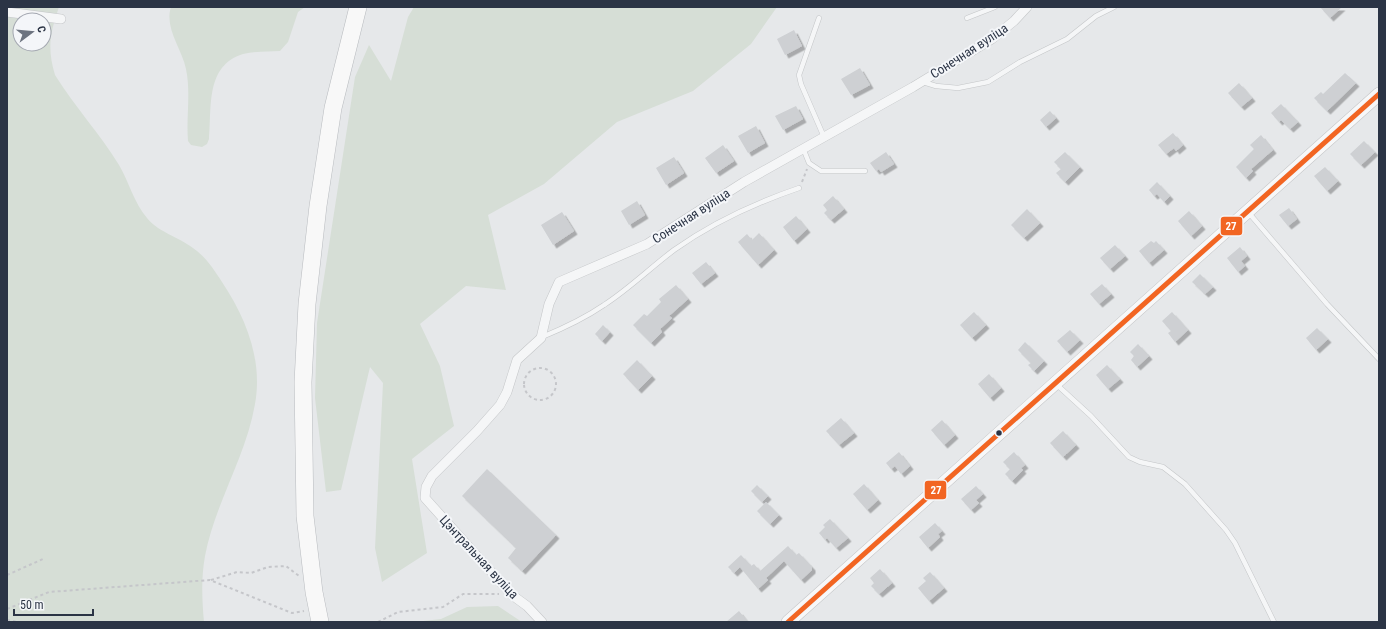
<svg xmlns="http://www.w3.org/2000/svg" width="1386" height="629" viewBox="0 0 1386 629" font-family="'Roboto Condensed',sans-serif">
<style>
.green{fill:#d6ded6;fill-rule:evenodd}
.building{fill:#ced0d3;filter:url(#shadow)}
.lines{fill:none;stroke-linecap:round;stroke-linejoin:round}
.lane-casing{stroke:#c4c6c8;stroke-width:5.5}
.street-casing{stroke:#c4c6c8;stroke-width:10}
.secondary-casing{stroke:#c4c6c8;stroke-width:14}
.highway-casing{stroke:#b8bbbf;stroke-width:18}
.path{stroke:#c5c6ca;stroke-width:2;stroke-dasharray:3 3;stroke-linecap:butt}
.lane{stroke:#f5f6f7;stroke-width:4.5}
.street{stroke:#f5f6f7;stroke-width:9}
.secondary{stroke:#f8f8f8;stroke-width:13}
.highway{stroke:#f8f8f8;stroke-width:17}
.bus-1-casing{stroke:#f4f6f9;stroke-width:8}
.bus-1{stroke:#f26522;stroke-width:5}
.bus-dot{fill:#2b3445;stroke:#f4f6f9;stroke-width:1.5}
.labels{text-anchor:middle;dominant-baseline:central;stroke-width:4;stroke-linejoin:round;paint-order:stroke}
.street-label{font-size:13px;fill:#2b3445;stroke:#f4f6f9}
.line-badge{stroke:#f4f6f9;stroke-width:1.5}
.badge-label{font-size:11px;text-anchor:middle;font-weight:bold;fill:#fff}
</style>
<defs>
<filter id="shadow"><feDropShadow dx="3.5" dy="3.5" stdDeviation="0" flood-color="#0004"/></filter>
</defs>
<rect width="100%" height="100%" fill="#e6e8ea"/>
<path class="green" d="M 7,7 L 59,7 C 50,33 47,48 55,75 C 75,107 100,134 119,165 C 129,182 134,203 147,218 C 159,233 182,238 197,251 C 207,259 215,271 222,282 C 246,318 263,360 255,404 C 246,457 215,503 205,556 C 201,578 202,600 204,622 L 7,622 ZM 20,20 L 44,20 L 44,44 L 20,44 Z
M 171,7 L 305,7 L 298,12 L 288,42 L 280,51 C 268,52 255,51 243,54 C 205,66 212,107 209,139 L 207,144 L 202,147 L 191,145 L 188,141 C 186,117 191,93 186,69 C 182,49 164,28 171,7 Z
M 414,7 L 777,7 L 751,44 L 693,91 L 617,122 L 544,184 L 488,215 L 506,290 L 466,286 L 420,324 L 440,366 L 454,426 L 412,459 L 427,553 L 382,582 L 375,548 L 383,383 L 370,367 L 341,490 L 326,492 L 315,398 L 317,323 L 355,77 L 369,45 L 391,81 L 408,17 Z
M 498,606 L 522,622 L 414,622 L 441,619 L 467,607 Z"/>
<path class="building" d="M 1320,7 L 1342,7 L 1330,18 Z
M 794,30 L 802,46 L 785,55 L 777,39 Z
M 860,68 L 870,85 L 851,95 L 841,79 Z
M 1345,73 L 1356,83 L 1327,111 L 1314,98 L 1321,92 L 1323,94 Z
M 1239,83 L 1252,98 L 1241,107 L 1228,93 Z
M 1281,104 L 1298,122 L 1290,129 L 1281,120 L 1279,122 L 1271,113 Z
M 796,106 L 803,119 L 783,130 L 775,116 Z
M 1050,111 L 1056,118 L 1046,127 L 1040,120 Z
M 756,126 L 765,143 L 748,153 L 738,136 Z
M 1173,133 L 1183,145 L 1176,151 L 1174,148 L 1166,154 L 1158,145 Z
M 1261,135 L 1273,150 L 1251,169 L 1253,171 L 1246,178 L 1236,167 L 1254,149 L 1250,145 Z
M 1364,141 L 1375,152 L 1361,165 L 1350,154 Z
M 723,145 L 734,161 L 716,173 L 705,158 Z
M 886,152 L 894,164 L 881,172 L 879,169 L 876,171 L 870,163 Z
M 1065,152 L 1080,167 L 1065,182 L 1056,173 L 1061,169 L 1054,162 Z
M 674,157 L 684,173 L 666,185 L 656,168 Z
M 1325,167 L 1338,181 L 1327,191 L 1314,176 Z
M 1157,182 L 1170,196 L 1164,202 L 1157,194 L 1154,196 L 1149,190 Z
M 833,196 L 844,209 L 831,220 L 824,213 L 827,210 L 823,205 Z
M 637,201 L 645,215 L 629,225 L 621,211 Z
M 1289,208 L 1297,219 L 1288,226 L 1279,215 Z
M 1027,209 L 1040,223 L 1024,238 L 1011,225 Z
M 1189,211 L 1202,226 L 1191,236 L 1178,221 Z
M 562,212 L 574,231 L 553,245 L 541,225 Z
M 796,216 L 807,229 L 794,241 L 783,227 Z
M 759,233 L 774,250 L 758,265 L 738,242 L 747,234 L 752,240 Z
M 1151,241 L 1154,243 L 1156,241 L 1164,250 L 1149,263 L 1139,251 Z
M 1115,245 L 1125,256 L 1110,269 L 1100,258 Z
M 1240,247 L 1247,256 L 1241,261 L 1245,266 L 1238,272 L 1227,258 Z
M 706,262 L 715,273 L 701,284 L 692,273 Z
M 1200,274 L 1213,287 L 1205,294 L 1192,282 Z
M 1102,284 L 1111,294 L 1099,304 L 1090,294 Z
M 676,285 L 688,299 L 669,316 L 672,318 L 660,329 L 662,332 L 651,343 L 633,325 L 644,314 L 647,316 L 661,302 L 659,299 Z
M 974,312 L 986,325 L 972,338 L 960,325 Z
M 1172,312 L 1188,330 L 1175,342 L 1168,333 L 1171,331 L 1162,321 Z
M 603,325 L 610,332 L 602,341 L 595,334 Z
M 1317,328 L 1328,339 L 1316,350 L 1306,338 Z
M 1070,330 L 1080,340 L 1067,352 L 1057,341 Z
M 1025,342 L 1044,361 L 1034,371 L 1028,365 L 1031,363 L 1018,350 Z
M 1138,344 L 1149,356 L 1137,367 L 1131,360 L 1134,356 L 1130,352 Z
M 637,360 L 652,376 L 638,390 L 623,374 Z
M 1107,365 L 1120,379 L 1108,389 L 1096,375 Z
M 989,374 L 1001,388 L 990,398 L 978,384 Z
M 841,418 L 854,433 L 839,445 L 826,431 Z
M 942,420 L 955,435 L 944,445 L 931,430 Z
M 1063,431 L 1076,445 L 1063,457 L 1050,443 Z
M 899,452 L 910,466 L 901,474 L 895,466 L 891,469 L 886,463 Z
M 1014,452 L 1025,465 L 1021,468 L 1023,470 L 1012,481 L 1005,474 L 1010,469 L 1003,462 Z
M 487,469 L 556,535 L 522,571 L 508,558 L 516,548 L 462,496 Z
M 864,484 L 878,500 L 867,510 L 853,494 Z
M 757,485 L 768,496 L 762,502 L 751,491 Z
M 976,486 L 983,494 L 976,500 L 979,503 L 971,510 L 961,499 Z
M 766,502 L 779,515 L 770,524 L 757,511 Z
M 830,519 L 848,538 L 836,548 L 827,538 L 825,540 L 819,533 L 825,527 L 823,525 Z
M 935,523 L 942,531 L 938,534 L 940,537 L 928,548 L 919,537 Z
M 788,546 L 796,555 L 799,553 L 812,567 L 812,570 L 801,580 L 784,561 L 766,578 L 768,580 L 758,589 L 740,567 L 734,573 L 728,567 L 741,555 L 751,566 L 754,564 L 760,571 Z
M 880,569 L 892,583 L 879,594 L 871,586 L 874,583 L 870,578 Z
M 930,572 L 944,588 L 929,601 L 918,588 L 926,581 L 923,578 Z
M 739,611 L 748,622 L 726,622 Z"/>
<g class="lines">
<defs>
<path id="lane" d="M 819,18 L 799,75 L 801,84 L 824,137
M 967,18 L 995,7
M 923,82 L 936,86 L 958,88 L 988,82 L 1020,62 L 1067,39 L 1096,16 L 1114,7
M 803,148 L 809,163 L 821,171 L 865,171
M 1248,212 L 1327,304 L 1379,359
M 542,337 C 564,328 585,318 604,305 C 629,289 650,268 674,250 C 712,223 755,203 799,188
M 1056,384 L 1091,416 L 1129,457 L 1140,462 L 1163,467 L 1185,484 L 1226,530 L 1235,543 L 1274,622"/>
<path id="street" d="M 7,12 L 61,19
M 542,622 L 527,606 L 512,595 L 425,498 L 426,487 L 432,476 L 477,431 L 500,405 L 507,392 L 517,360 L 541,338 L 549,304 L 559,282 L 647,244 L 744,182 L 913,87 L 992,39 L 1014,21 L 1027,7"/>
<path id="secondary" d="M 788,622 L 1379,94"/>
<path id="highway" d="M 320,622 L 314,592 L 305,516 L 303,382 L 307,304 L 318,206 L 333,108 L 358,7"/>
</defs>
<use href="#lane" class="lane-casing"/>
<use href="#street" class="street-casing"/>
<use href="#secondary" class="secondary-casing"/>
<use href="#highway" class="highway-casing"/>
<path class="path" d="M 802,182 L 807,169
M524 384a16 16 0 1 1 32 0a16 16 0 1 1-32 0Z
M 7,575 L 43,559
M 211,580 L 237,572 L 251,573 L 268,567 L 286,566 L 299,576
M 7,609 L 49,592 L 210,580 L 292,613 L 304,611
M 7,620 L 18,622
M 378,622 L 398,612 L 443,607 L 463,594 L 499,594"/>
<use href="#lane" class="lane"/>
<use href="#street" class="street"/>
<use href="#secondary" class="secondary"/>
<use href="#highway" class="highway"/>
<defs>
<path id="bus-1" d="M 788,622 L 1379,94"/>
</defs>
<use href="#bus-1" class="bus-1-casing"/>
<use href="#bus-1" class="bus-1"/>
</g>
<circle class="bus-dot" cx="999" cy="433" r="3.5"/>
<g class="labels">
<g class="street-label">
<text transform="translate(969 51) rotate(-33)">Сонечная вуліца</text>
<text transform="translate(691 216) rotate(-33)">Сонечная вуліца</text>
<text transform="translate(479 557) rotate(47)">Цэнтральная вуліца</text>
</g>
</g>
<g class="line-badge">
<rect x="1220" y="216" width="23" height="20" rx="4" fill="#f26522"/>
<rect x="924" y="480" width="23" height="20" rx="4" fill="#f26522"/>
</g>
<g class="badge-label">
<text x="1231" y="230">27</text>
<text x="936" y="494">27</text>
</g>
<rect width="1386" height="629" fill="none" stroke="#2b3445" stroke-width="16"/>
<g transform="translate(32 32) rotate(74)"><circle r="19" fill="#f4f6f9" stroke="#a4a8b1"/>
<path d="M0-3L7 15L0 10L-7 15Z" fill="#6c737f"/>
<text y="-6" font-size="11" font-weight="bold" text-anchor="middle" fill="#2b3445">С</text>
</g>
<path d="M14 609v6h79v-6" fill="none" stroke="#2b3445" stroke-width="2"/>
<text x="20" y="609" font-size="12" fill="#2b3445" stroke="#f4f6f9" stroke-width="3" paint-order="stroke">50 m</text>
</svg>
